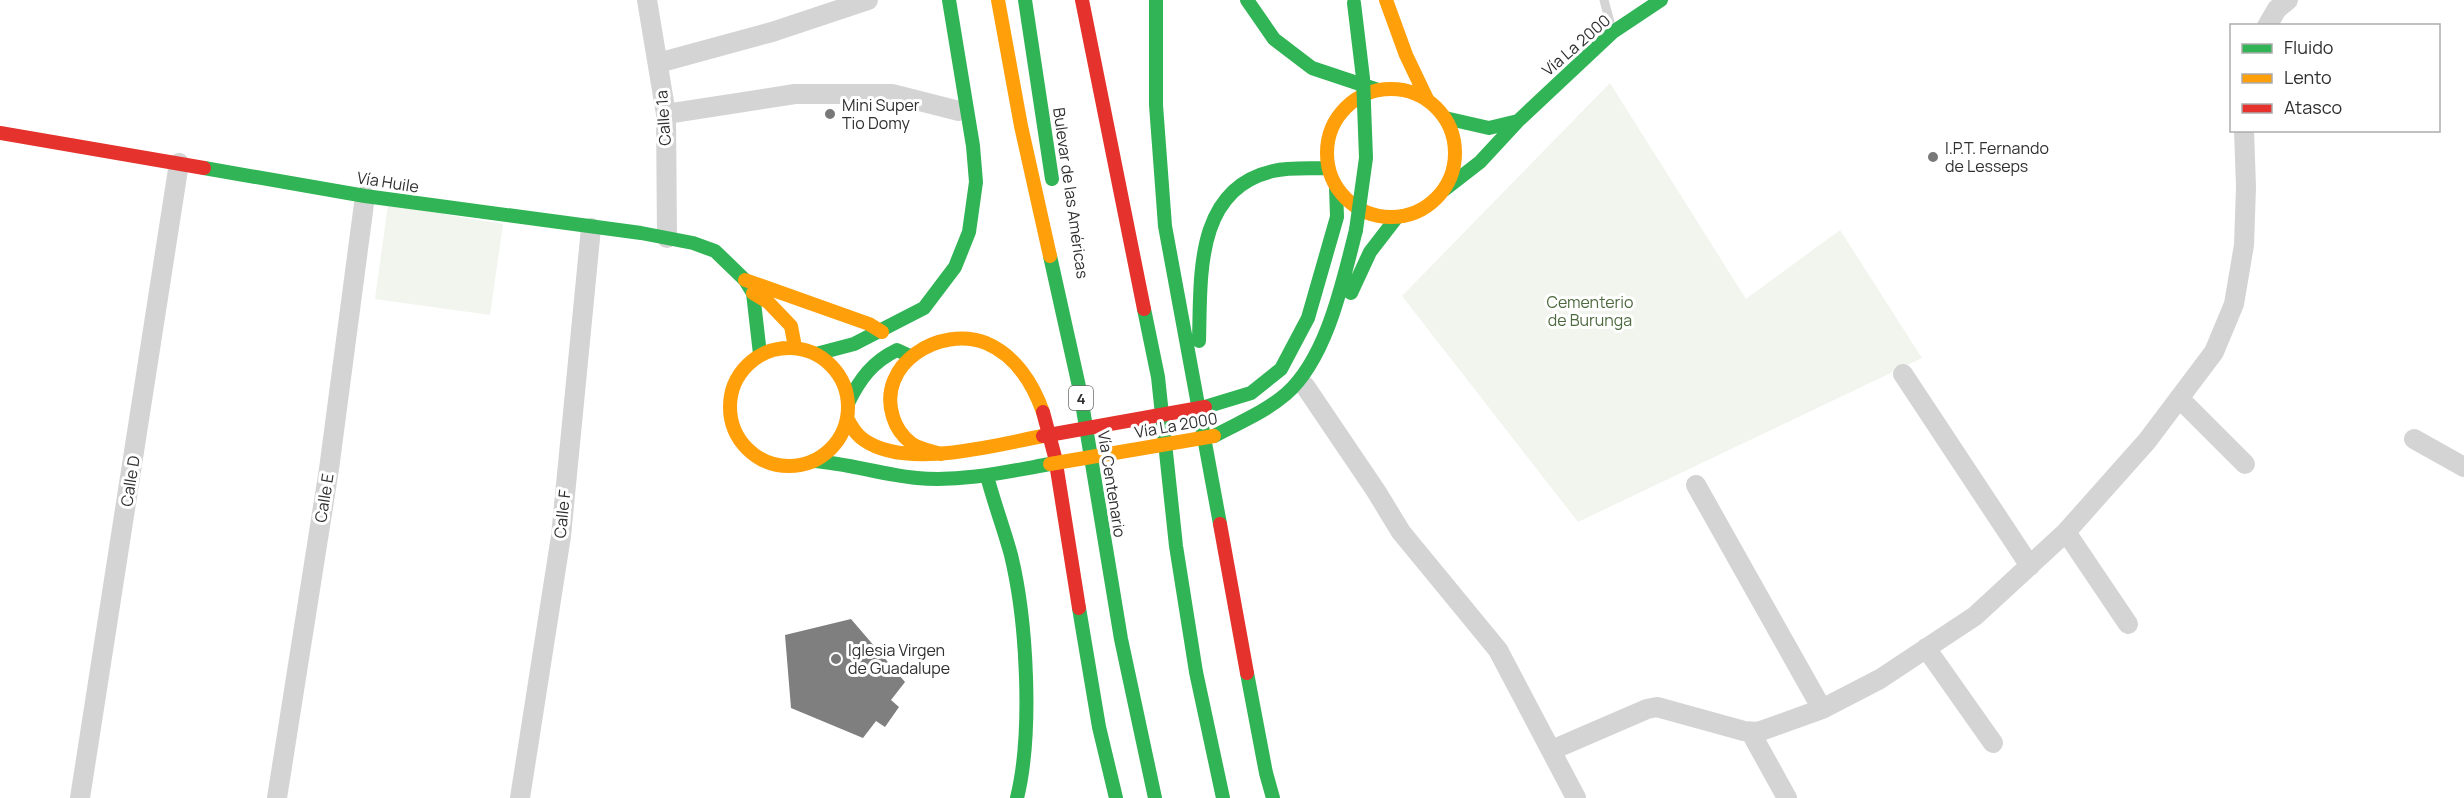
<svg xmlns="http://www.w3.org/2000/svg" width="2464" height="798" viewBox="0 0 2464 798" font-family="Manrope,sans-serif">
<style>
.green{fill:#f1f5ed}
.building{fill:#7f7f7f}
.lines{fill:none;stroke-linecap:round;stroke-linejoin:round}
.lane{stroke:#d4d4d4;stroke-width:9}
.street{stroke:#d4d4d4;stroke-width:20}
.fast{stroke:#30b455;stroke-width:14}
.slow{stroke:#ff9f0a;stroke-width:14}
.jam{stroke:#e5322d;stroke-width:14}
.fast-bridge{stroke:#30b455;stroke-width:14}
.slow-bridge{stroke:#ff9f0a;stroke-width:14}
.jam-bridge{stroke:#e5322d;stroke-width:14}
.poi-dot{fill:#787878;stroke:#fff;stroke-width:2}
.labels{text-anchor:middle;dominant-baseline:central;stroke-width:6;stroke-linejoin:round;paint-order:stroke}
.shield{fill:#fff;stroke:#6e6e6e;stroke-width:1.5}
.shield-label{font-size:15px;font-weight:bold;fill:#303030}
.street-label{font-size:16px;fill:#303030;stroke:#fff}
.poi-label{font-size:16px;fill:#303030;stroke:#fff;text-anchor:start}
.park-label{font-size:16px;fill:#4e6a3f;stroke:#fff}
</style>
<rect width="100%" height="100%" fill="#fff"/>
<path class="green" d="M 1610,83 L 1746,299 L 1840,230 L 1922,358 L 1578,522 L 1402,296 Z
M 388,205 L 503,224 L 490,315 L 375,299 Z"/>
<path class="building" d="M 851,619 L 905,682 L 891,700 L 899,707 L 885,727 L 876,721 L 863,738 L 791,708 L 785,635 Z"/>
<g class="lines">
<path class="lane" d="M 1604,0 L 1612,30"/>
<path class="street" d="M 647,0 L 666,114 L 667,238
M 2267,26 L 2277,9 L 2288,0
M 658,63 L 772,32 L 868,0
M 666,114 L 795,94 L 892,94 L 959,111
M 1903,374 L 2030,566
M 1305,386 L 1376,491 L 1401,532 L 1498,650 L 1576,798
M 2179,398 L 2245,464
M 2414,439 L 2464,467
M 1696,485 L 1822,709
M 2066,532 L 2128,624
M 1926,648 L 1993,743
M 1751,733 L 1787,798
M 1552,750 L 1647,709 L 1657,707 L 1744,731 L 1758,732 L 1822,709 L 1880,679 L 1975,616 L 2066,532 L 2147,441 L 2214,352 L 2234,304 L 2244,245 L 2246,187 L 2244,130
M 80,798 L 179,163
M 277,798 L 329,469 L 365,196
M 520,798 L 561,536 L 591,228"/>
<path class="fast" d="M 1025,0 L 1052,179
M 1156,0 L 1156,105 L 1165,226 L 1220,524
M 1247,0 L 1274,39 L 1312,68 L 1378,90
M 1445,118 L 1489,128 L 1518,121
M 204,168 L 365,196 L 641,233 L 693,243 L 715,251 L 745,280 L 753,293 L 760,354
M 1444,190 L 1480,162 L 1518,121 L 1613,32 L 1661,0
M 1050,256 L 1080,391 L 1121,639 L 1155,798
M 1351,293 L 1370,252 L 1397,217
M 1144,309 L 1158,377 L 1176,546 L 1196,672 L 1223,798
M 1199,341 C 1201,278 1194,189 1273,171 C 1291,167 1310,169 1328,168
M 816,354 L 854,344 L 924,308 L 955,267 L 969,232 L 976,182 L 973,146 L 949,0
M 848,403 C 860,379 872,362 897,350 L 910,356
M 1205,407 L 1251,393 L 1281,369 L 1308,318 L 1337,217 L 1336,187
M 1214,436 C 1238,423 1265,412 1286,394 C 1327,358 1343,281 1356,230
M 813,461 C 848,463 882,475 917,478 C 962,482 1006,472 1050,464
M 987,476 C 994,503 1004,529 1011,555 C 1027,621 1033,733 1017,798
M 1079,608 L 1099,727 L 1116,798
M 1247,673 L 1266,773 L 1273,798"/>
<path class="slow" d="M 998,0 L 1021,126 L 1050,256
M 1386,0 L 1406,55 L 1427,99
M1327 153a64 64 0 1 1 128 0a64 64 0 1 1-128 0Z
M 745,280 L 869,324 L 882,332
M 753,293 L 768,302 L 791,326 L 795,347
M730 407a59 59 0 1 1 118 0a59 59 0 1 1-118 0Z
M 847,418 C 851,426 856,435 864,440 C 907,470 995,445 1043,436
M 941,454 C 931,451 919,449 911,443 C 902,436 896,427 893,417 C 876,364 940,325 986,343 C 1015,355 1033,384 1043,412"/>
<path class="jam" d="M 1082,0 L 1144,309
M 0,133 L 204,168
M 1043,412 L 1055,457 L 1079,608
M 1220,524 L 1247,673"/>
<path class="fast-bridge" d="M 1354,3 L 1363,78 L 1366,158 L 1356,230"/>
<path class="slow-bridge" d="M 1050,464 L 1214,436"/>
<path class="jam-bridge" d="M 1043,436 L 1205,407"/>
</g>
<g class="poi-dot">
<circle cx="830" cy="114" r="6"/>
<circle cx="1933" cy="157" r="6"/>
<circle cx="836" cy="659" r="6"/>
</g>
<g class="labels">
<rect class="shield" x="1069" y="386" width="24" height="24" rx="4.5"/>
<g class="shield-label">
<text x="1081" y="398">4</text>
</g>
<g class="street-label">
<text transform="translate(1576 45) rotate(-41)">Vía La 2000</text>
<text transform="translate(663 118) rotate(-94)">Calle 1a</text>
<text transform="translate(388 182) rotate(9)">Vía Huile</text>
<text transform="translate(1071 193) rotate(82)">Bulevar de las Américas</text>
<text transform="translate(1176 425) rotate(-10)">Vía La 2000</text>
<text transform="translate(130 481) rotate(-81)">Calle D</text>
<text transform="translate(1112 484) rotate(81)">Vía Centenario</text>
<text transform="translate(324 498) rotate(-81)">Calle E</text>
<text transform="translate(562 514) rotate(-84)">Calle F</text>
</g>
<g class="poi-label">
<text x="842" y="105">Mini Super<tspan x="842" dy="18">Tio Domy</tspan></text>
<text x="1945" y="148">I.P.T. Fernando<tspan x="1945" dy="18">de Lesseps</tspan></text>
<text x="848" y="650">Iglesia Virgen<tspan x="848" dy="18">de Guadalupe</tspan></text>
</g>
<g class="park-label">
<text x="1590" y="302">Cementerio<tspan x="1590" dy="18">de Burunga</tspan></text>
</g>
</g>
<rect x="2230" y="24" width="210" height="108" fill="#ffffff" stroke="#acacac" stroke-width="1.5"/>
<rect x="2242" y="44" width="30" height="9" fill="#30b455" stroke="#acacac" stroke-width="1.5"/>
<text x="2284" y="54" font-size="18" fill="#303030">Fluido</text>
<rect x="2242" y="74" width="30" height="9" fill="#ff9f0a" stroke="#acacac" stroke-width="1.5"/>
<text x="2284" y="84" font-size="18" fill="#303030">Lento</text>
<rect x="2242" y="104" width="30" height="9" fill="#e5322d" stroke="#acacac" stroke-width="1.5"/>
<text x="2284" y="114" font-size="18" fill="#303030">Atasco</text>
</svg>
